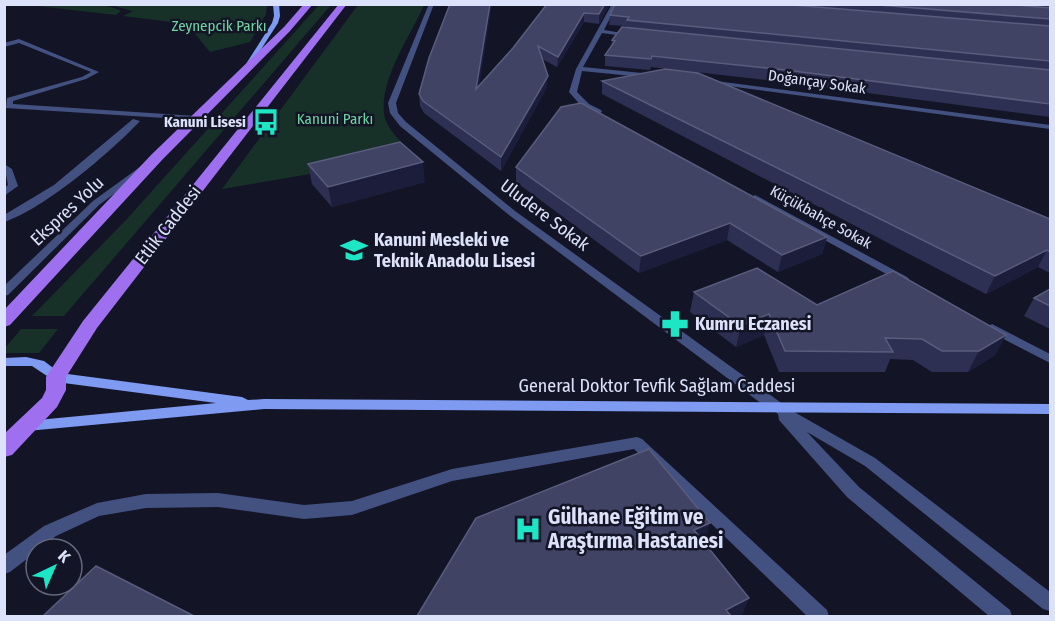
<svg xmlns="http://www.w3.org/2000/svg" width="1055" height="621" viewBox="0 0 1055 621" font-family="'Fira Sans Condensed',sans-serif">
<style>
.green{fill:#173129}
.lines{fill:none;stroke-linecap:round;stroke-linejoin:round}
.service{fill:#435181;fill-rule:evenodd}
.minor{fill:#435181;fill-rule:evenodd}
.secondary{fill:#7e9af1;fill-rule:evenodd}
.primary{fill:#9e70ef;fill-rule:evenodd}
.wall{fill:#2e3053}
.shaded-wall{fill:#1b1d3a}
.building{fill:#414365;stroke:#595c7c;stroke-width:1.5}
.labels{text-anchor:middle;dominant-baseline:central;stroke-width:5;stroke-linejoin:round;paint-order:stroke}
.far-park-label{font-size:15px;fill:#70d4a0;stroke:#131527}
.far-street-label{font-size:15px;fill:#dde2fb;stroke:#131527}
.far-poi-label{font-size:15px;font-weight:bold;fill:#dde2fb;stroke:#131527;text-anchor:end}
.street-label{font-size:18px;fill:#dde2fb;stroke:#131527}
.poi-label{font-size:18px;font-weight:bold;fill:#dde2fb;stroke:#131527;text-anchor:start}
.near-poi-label{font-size:21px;font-weight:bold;fill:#dde2fb;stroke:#131527;text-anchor:start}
</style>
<rect width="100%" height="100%" fill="#131527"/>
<path class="green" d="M 29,5 C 53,4 102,0 121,11 L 116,15 Z
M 110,5 L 267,5 L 266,14 L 250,42 L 210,52 L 187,24 L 123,16 L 133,11 Z
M 319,5 L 331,5 L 64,316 L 32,316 L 126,220 Z
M 358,5 L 424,5 C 410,37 380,78 384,114 C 386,130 405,145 415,156 L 222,189 Z
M 21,329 L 58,329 L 39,353 L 5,353 L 5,348 Z"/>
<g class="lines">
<path class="service" d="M 144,164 L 147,165 L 147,169 L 99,205 L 8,295 L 4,296 L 4,286 L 93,201 Z
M 775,401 L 875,458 L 1050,592 L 1050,611 L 1043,609 L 865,466 L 807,432 L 859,487 L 1010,610 L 1012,616 L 989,616 L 847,497 L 779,420 L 778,414 L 768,406 L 770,402 Z
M 637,437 L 642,439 L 827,610 L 829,616 L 807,616 L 634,449 L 452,481 L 352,515 L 304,519 L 218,507 L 146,508 L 99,516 L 56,536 L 39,549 L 36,549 L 36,552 L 10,572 L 4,574 L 4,555 L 44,526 L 97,503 L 146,494 L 218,493 L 304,505 L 352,501 L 452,469 Z"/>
<path class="minor" d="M 429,4 L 434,4 L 396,103 L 398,113 L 406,122 L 515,211 L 780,402 L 782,406 L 780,410 L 770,410 L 509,215 L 400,126 L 390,113 L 388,103 Z
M 612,4 L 617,4 L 604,30 L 634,35 L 631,37 L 602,33 L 583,67 L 652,74 L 655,76 L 652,78 L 582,71 L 577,92 L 589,104 L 601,110 L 602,112 L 598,114 L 583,108 L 569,92 L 576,69 Z
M 19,39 L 99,72 L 86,79 L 13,101 L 13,104 L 196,116 L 200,118 L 196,120 L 6,108 L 7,98 L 82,77 L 91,72 L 19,43 L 4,47 L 4,43 Z
M 708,80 L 1050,125 L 1050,129 L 706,83 L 706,81 Z
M 133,119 L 140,121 C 111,152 44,209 4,222 L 4,215 L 54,185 Z
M 4,164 L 12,169 L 18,186 L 4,196 L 4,188 L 8,185 Z
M 755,195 L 907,277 L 909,279 L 907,281 L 899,281 L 752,200 L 750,198 Z
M 992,324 L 1050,354 L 1050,363 L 988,331 L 986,328 Z"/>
<path class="secondary" d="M 273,4 L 279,4 L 280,16 L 278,23 L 251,65 L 247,65 L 246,64 L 272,23 L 274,16 Z
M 26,357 L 44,361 L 60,373 L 242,397 L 248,400 L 264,399 L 1050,404 L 1050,414 L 264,409 L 27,431 L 22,430 L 20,426 L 22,422 L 27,421 L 216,403 L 56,382 L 32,366 L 4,366 L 4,358 Z"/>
<path class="primary" d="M 304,4 L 313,4 L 290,31 L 162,160 L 10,325 L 4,327 L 4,310 L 152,154 L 284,27 Z
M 339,4 L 347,4 L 97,328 L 66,377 L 66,390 L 57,407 L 12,455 L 4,457 L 4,434 L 42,398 L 46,390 L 46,377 L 83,321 Z"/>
</g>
<path class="wall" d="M 536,4 L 610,4 L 599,24 L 584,22 L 557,67 L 542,59 L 547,87 L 501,171 L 424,113 L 420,106 L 419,94 L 479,86 L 513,48 L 546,6 Z
M 615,4 L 1050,4 L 1050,117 L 784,82 L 651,67 L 650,70 L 605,66 L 605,55 L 611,47 L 612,40 L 626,28 L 626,26 L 609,25 L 610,15 Z
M 602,81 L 1050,219 L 1050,273 L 1038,267 L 986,294 L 602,94 Z
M 308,164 L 425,182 L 332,207 L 312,184 Z
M 516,167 L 827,237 L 822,254 L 778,272 L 727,240 L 639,273 L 516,182 Z
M 1050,289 L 1050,329 L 1024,316 L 1034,298 Z
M 694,292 L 817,305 L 1006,335 L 995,355 L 968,372 L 932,372 L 913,360 L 890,359 L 885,372 L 779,372 L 764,335 L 736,347 L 690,312 Z"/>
<path class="shaded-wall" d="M 490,4 L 492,4 L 477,101 L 476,89 Z
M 605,4 L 610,4 L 599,24 L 599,14 Z
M 584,13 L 584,22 L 557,67 L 558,57 Z
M 548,76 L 547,87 L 501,171 L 501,157 Z
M 423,162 L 425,182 L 332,207 L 328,187 Z
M 730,223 L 727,240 L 639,273 L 641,256 Z
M 827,237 L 822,254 L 778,272 L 782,255 Z
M 1047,250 L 1038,267 L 986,294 L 995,276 Z
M 769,314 L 764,335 L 736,347 L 741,326 Z
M 1006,335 L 995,355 L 968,372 L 979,351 Z
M 710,523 L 702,554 L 694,530 Z
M 749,598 L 742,616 L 724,616 L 726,610 Z"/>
<path class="building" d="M 450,4 L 490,4 L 476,89 L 513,48 L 547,4 L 605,4 L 599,14 L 584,13 L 558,57 L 538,46 L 548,76 L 501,157 L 423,101 L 419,94 L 429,58 Z
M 615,4 L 780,4 L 1050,26 L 1050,61 L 627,20 L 629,17 L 610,15 Z
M 867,4 L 1003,4 L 1050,8 L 1050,19 Z
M 622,27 L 1050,70 L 1050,104 L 786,70 L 652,56 L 651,59 L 605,55 L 615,41 L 612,40 Z
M 665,69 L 698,73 L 1050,219 L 1050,252 L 1047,250 L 995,276 L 602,81 Z
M 581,103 L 827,237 L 782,255 L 730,223 L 641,256 L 516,167 L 561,107 Z
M 400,142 L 423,162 L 328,187 L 308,164 Z
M 757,268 L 817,305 L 893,271 L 1006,335 L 979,351 L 942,351 L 922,339 L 885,338 L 893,352 L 785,351 L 769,314 L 741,326 L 694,292 Z
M 1050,289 L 1050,306 L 1034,298 Z
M 649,449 L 710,523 L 694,530 L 749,598 L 726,610 L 731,616 L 417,616 L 476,518 Z
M 96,566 L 194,616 L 43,616 Z"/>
<defs>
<symbol id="bus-bare" viewBox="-9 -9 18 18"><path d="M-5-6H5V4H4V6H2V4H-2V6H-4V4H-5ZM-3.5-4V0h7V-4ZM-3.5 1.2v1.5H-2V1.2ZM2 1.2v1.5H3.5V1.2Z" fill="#1ee6c5" stroke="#131527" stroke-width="2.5" paint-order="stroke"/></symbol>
<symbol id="school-bare" viewBox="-9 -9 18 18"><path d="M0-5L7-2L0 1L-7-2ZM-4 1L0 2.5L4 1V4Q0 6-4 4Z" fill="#1ee6c5" stroke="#131527" stroke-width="2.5" paint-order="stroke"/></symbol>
<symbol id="pharmacy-bare" viewBox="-9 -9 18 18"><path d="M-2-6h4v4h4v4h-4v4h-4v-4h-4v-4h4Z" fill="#1ee6c5" stroke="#131527" stroke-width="2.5" paint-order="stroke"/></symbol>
<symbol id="hospital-bare" viewBox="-9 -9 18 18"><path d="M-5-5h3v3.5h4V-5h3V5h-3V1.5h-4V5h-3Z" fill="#1ee6c5" stroke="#131527" stroke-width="2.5" paint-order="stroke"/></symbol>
</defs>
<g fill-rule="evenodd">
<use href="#bus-bare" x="247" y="103" width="38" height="38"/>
<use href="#school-bare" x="335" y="231" width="38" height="38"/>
<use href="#pharmacy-bare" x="656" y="305" width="38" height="38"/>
<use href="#hospital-bare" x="509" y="510" width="38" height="38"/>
</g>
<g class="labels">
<g class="far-park-label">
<text x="219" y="26">Zeynepcik Parkı</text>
<text x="335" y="119">Kanuni Parkı</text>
</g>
<g class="far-street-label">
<text transform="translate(817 82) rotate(8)">Doğançay Sokak</text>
<text transform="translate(821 217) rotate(29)">Küçükbahçe Sokak</text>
</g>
<g class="far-poi-label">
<text x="246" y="122">Kanuni Lisesi</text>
</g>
<g class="street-label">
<text transform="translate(67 211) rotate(-43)">Ekspres Yolu</text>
<text transform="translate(545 215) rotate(37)">Uludere Sokak</text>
<text transform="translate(168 225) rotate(-52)">Etlik Caddesi</text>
<text x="657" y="386">General Doktor Tevfik Sağlam Caddesi</text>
</g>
<g class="poi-label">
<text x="374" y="240">Kanuni Mesleki ve<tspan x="374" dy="21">Teknik Anadolu Lisesi</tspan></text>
<text x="695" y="324">Kumru Eczanesi</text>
</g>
<g class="near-poi-label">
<text x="548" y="517">Gülhane Eğitim ve<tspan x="548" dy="24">Araştırma Hastanesi</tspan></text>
</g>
</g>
<rect width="1055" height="621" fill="none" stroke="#dde2fb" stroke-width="12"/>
<g transform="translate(54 567) rotate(44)"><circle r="28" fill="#131527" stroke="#64677c" stroke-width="1.5"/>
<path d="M0-4.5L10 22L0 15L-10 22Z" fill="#1ee6c5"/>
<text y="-9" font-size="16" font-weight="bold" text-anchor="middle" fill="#dde2fb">K</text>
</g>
</svg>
